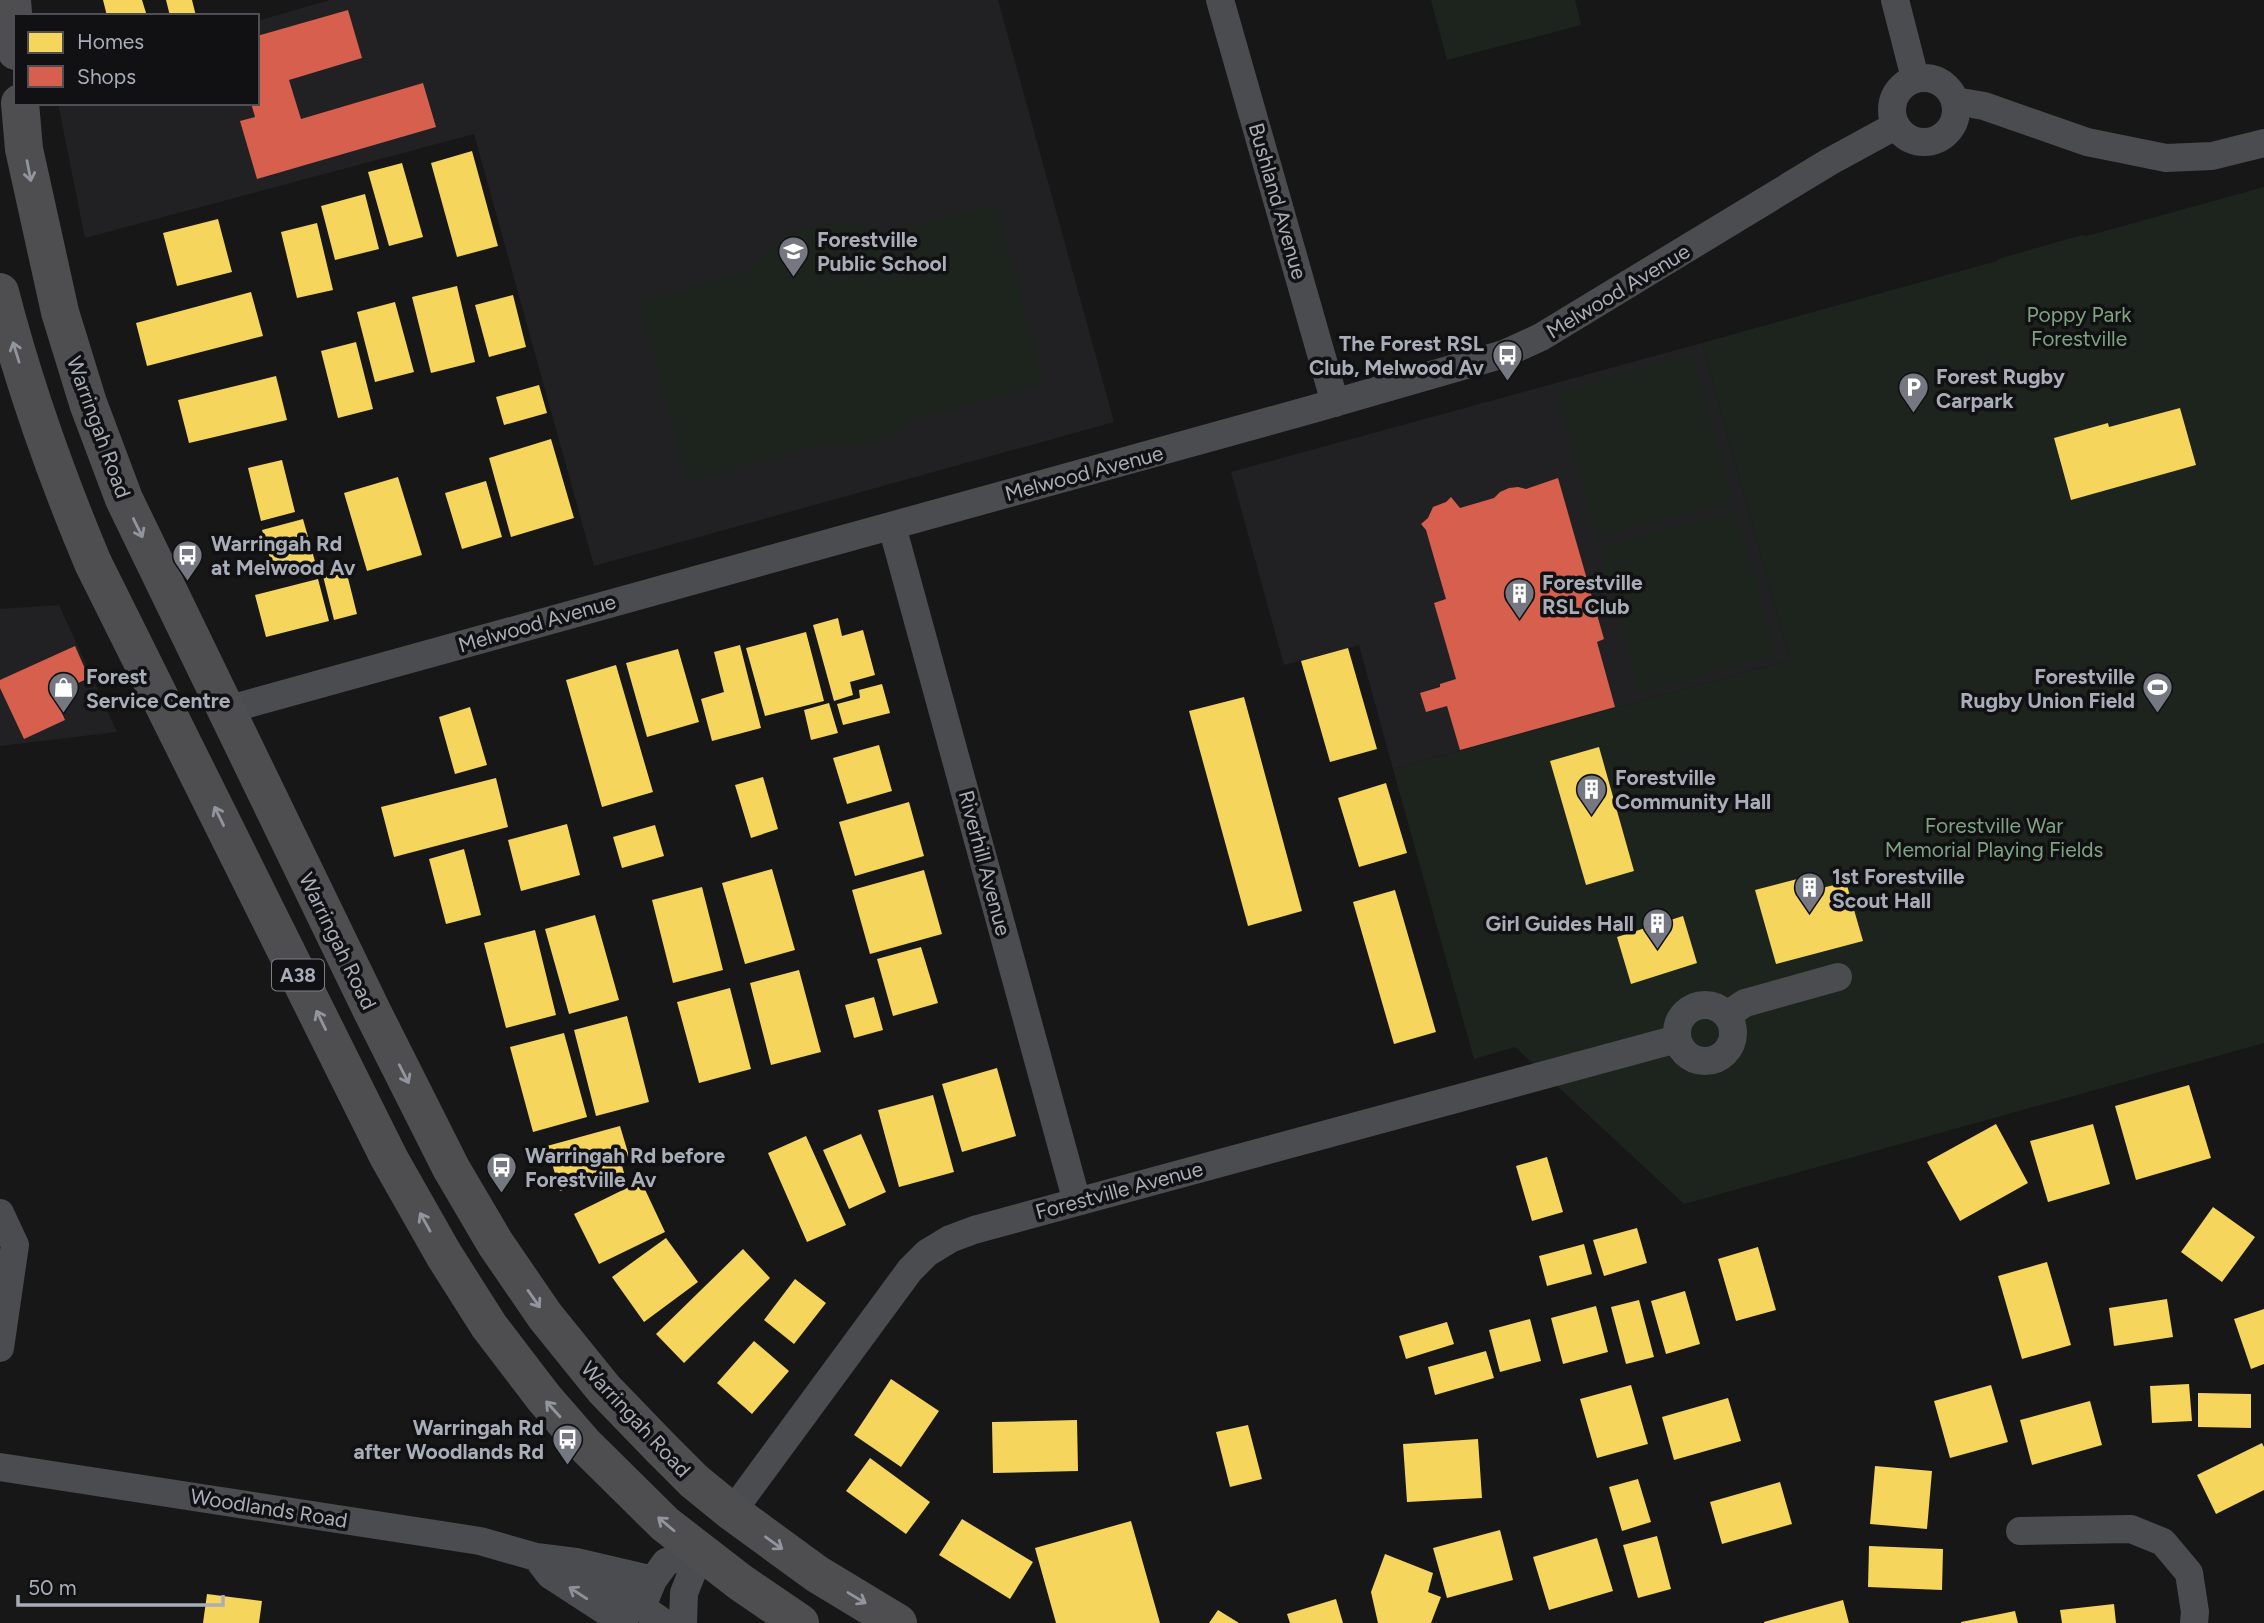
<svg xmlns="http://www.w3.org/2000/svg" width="2264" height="1623" viewBox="0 0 2264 1623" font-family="Figtree,sans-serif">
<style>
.built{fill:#212123}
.green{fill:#1d241e}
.homes{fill:#f6d55c}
.shops{fill:#d6604d}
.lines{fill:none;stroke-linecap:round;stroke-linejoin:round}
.minor{stroke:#4b4c50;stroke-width:28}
.highway{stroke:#4e4e51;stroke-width:38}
.oneway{stroke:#92959e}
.oneway2{stroke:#8c9099}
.labels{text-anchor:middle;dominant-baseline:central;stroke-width:7;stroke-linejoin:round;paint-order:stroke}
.shield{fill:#111113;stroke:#7b7e86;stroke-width:2}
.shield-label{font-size:19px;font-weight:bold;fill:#a8adb8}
.street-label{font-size:21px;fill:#a8adb8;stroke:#111113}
.poi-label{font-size:21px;font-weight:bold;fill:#a8adb8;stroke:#111113;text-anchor:start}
.park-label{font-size:21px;fill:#7fa381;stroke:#111113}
</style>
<rect width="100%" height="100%" fill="#171717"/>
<path class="built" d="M 330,0 L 998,0 L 1114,422 L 594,566 L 474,134 L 85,238 L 58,103 L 257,103 L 257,21 Z
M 1702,343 L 1790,660 L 1393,769 L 1359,645 L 1284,665 L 1231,472 Z
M 59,605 L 117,732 L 0,746 L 0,609 Z"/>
<path class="green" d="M 1431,0 L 1575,0 L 1581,25 L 1447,60 Z
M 2264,187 L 2264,1043 L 1684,1204 L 1515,1047 L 1474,1059 L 1393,769 L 1790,660 L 1702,343 L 1997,261 L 1998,259 L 2082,235 L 2087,236 Z
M 995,204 L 1044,383 L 915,419 C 887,443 855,449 820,445 L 688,481 L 639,301 L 749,271 L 770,248 L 787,237 L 805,229 L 824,224 L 847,223 L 870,226 L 888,233 Z
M 1692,355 L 1733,501 L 1597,538 L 1557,392 Z
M 1735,510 L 1775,655 L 1640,692 L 1600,548 Z"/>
<path class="homes" d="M 103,0 L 142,0 L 147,16 L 107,16 Z
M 166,0 L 192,0 L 196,16 L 170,16 Z
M 472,151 L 498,246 L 457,257 L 431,163 Z
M 402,163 L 423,237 L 389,246 L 368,172 Z
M 365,194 L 379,249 L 335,260 L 321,206 Z
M 218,219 L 232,272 L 177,286 L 163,233 Z
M 317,223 L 333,290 L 297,298 L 281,232 Z
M 457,286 L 475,362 L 431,373 L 412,297 Z
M 251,292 L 263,336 L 147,366 L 136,323 Z
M 513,295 L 526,347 L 489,357 L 475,305 Z
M 395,302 L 414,372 L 375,382 L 357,312 Z
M 356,342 L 373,409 L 338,418 L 321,351 Z
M 276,376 L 287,420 L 189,443 L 178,400 Z
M 539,385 L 547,413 L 504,425 L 496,397 Z
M 2180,408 L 2196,465 L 2071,500 L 2054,438 L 2108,423 L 2109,427 Z
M 551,439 L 574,518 L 511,537 L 489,458 Z
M 282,460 L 295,512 L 261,521 L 248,468 Z
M 398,477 L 422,555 L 367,571 L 344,493 Z
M 486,481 L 502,537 L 462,549 L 445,493 Z
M 303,519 L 316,565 L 275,576 L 262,530 Z
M 346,570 L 357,614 L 334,620 L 323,576 Z
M 318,579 L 329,621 L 266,637 L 255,595 Z
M 838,618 L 842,636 L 863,630 L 875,675 L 850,682 L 853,695 L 834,701 L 813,625 Z
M 806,632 L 824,701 L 765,716 L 746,648 Z
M 740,645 L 761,728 L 712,741 L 701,699 L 724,692 L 714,652 Z
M 1348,648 L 1377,749 L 1330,762 L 1301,661 Z
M 678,649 L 699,722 L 647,737 L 626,663 Z
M 616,665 L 653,792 L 602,807 L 566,680 Z
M 882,684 L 890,713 L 843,725 L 837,704 L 860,698 L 859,690 Z
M 1244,697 L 1302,911 L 1248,926 L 1189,711 Z
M 829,703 L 838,733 L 811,740 L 804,710 Z
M 470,707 L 487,765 L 455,774 L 439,717 Z
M 879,745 L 892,791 L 847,804 L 833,758 Z
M 1599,747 L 1634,871 L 1586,885 L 1550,761 Z
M 763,777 L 778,829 L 751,838 L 735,785 Z
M 496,778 L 508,827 L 394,857 L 381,807 Z
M 1386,783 L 1407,853 L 1359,867 L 1338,798 Z
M 909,802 L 924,856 L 855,876 L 839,822 Z
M 567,824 L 580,875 L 521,891 L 508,840 Z
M 655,825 L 664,856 L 622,868 L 613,837 Z
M 464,849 L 481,915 L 446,924 L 429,859 Z
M 772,869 L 795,950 L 745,964 L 722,883 Z
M 924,870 L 942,934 L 870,954 L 852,890 Z
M 1809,876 L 1814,890 L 1846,882 L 1863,941 L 1776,964 L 1755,890 Z
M 702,887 L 723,970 L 673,983 L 652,900 Z
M 1395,890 L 1436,1032 L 1394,1044 L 1353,902 Z
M 595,915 L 619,1000 L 569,1014 L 545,929 Z
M 1683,916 L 1697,963 L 1631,984 L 1617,937 Z
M 535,930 L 556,1015 L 506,1028 L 484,943 Z
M 921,947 L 938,1003 L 893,1016 L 877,959 Z
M 799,970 L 821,1052 L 771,1065 L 750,983 Z
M 730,988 L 751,1069 L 699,1083 L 677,1002 Z
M 874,997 L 883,1030 L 854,1038 L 845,1005 Z
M 627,1016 L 649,1102 L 596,1116 L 574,1030 Z
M 564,1033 L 587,1117 L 533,1132 L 510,1047 Z
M 997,1068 L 1016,1136 L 962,1152 L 942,1084 Z
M 2189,1085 L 2211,1158 L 2136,1180 L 2115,1106 Z
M 933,1095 L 954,1172 L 899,1187 L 878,1110 Z
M 1996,1124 L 2028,1183 L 1960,1221 L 1927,1162 Z
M 2093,1124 L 2110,1184 L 2048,1202 L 2030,1141 Z
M 620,1126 L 629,1156 L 620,1158 L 624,1173 L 560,1191 L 547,1146 Z
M 861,1134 L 886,1192 L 849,1209 L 823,1150 Z
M 806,1136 L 846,1225 L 807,1242 L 768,1153 Z
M 1547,1157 L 1563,1212 L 1532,1221 L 1516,1166 Z
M 641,1181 L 665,1232 L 599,1264 L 574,1214 Z
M 2213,1207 L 2255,1237 L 2222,1282 L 2181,1252 Z
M 1637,1228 L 1647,1263 L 1604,1276 L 1593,1240 Z
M 666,1238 L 698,1282 L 644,1322 L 612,1277 Z
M 1584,1244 L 1592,1274 L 1547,1286 L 1539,1256 Z
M 1758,1247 L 1776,1310 L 1736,1321 L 1718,1259 Z
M 743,1249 L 770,1278 L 684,1363 L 656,1334 Z
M 2047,1262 L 2071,1345 L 2022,1359 L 1998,1276 Z
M 795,1279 L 826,1303 L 794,1344 L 764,1320 Z
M 1685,1291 L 1700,1344 L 1666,1354 L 1651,1301 Z
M 2167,1299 L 2173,1337 L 2114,1346 L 2109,1308 Z
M 1639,1300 L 1654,1357 L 1626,1364 L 1611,1307 Z
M 1596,1306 L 1608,1352 L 1563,1364 L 1551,1318 Z
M 2264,1309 L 2264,1364 L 2251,1369 L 2234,1319 Z
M 1530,1319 L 1541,1361 L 1500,1372 L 1489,1330 Z
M 1447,1322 L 1454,1344 L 1406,1359 L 1399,1336 Z
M 754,1341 L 789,1371 L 752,1414 L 717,1383 Z
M 1486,1351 L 1494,1378 L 1435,1395 L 1428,1367 Z
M 891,1379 L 939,1411 L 901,1467 L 854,1435 Z
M 2189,1384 L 2192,1421 L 2152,1423 L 2150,1386 Z
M 1631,1385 L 1648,1444 L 1597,1458 L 1580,1399 Z
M 1991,1385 L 2008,1442 L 1950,1458 L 1934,1401 Z
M 2198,1393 L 2251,1394 L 2251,1428 L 2198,1427 Z
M 1728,1398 L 1741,1441 L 1674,1460 L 1662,1417 Z
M 2090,1401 L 2102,1445 L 2032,1465 L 2020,1420 Z
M 1077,1420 L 1078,1471 L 993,1473 L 992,1422 Z
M 1248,1425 L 1262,1479 L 1230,1487 L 1216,1432 Z
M 1478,1439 L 1482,1498 L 1407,1502 L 1403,1444 Z
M 2262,1443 L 2264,1447 L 2264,1490 L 2216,1514 L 2197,1475 Z
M 870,1458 L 930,1502 L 906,1534 L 846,1491 Z
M 1875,1466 L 1932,1471 L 1927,1529 L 1870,1524 Z
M 1638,1479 L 1651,1522 L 1622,1531 L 1609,1487 Z
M 1780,1482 L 1792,1524 L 1722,1544 L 1710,1502 Z
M 962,1519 L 1033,1562 L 1010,1599 L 939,1555 Z
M 1131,1521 L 1160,1623 L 1056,1623 L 1035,1548 Z
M 1500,1530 L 1513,1580 L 1447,1598 L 1433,1548 Z
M 1657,1536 L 1671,1589 L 1638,1598 L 1623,1545 Z
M 1597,1538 L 1613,1591 L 1549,1610 L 1533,1557 Z
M 1869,1546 L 1943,1549 L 1942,1590 L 1868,1587 Z
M 1385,1554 L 1433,1573 L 1428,1592 L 1441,1597 L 1431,1623 L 1378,1623 L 1371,1592 Z
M 207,1594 L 262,1601 L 259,1623 L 203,1623 Z
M 1336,1599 L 1343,1623 L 1290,1623 L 1287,1614 Z
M 1843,1600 L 1849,1623 L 1764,1623 L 1764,1622 Z
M 2114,1604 L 2116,1623 L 2062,1623 L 2060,1610 Z
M 1218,1610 L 1239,1623 L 1209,1623 Z
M 2015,1611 L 2018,1623 L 1961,1623 L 1961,1622 Z"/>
<path class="shops" d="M 348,10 L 362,58 L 289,80 L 301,119 L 423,83 L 436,127 L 257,179 L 240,121 L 255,117 L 251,103 L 257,103 L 257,36 Z
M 1558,478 L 1604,639 L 1597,642 L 1615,707 L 1460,750 L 1447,706 L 1426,712 L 1420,693 L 1440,687 L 1440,684 L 1456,679 L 1434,603 L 1446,599 L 1426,530 L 1421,524 L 1428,518 L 1433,507 L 1446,502 L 1451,497 L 1460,508 L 1494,498 L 1500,492 L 1509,488 L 1518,487 L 1526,489 Z
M 75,646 L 89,678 L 54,694 L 65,720 L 24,739 L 0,688 L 0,680 Z"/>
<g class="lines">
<path class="minor" d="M 1220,0 L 1335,403
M 1895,0 L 1915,78
M1892 110a32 32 0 1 1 64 0a32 32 0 1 1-64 0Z
M 1955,101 L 1984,106 L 2087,142 L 2166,158 L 2212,156 L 2264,143
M 892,526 L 1077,1202
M 226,710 L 1313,409 L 1504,354 L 1541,337 L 1829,162 L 1895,126
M1677 1033a28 28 0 1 1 56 0a28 28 0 1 1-56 0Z
M 1727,1015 L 1745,1003 L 1838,977
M 0,1213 L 15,1245 L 0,1348
M 0,1467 L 480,1541 L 536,1557 L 576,1562 L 653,1580
M 732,1512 L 910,1270 L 927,1253 L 950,1239 L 974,1230 L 1677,1039
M 2020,1531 L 2131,1529 L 2163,1542 L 2189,1573 L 2195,1612 L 2194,1623
M 536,1557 L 550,1575 L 624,1623
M 590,1571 L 664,1623
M 646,1597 L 653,1580 L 666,1562 L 701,1550
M 683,1623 L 684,1593 L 701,1550"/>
<path class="highway" d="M 12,0 L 16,51
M 20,103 L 24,149 L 60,312 L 88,403 L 124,499 L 373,1013 L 451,1168 L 495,1243 L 545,1316 L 604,1389 L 661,1448 L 694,1481 L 732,1512 L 817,1574 L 898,1623
M 0,292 C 24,385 56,475 93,563 L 389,1158 L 444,1255 L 489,1326 L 544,1398 L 584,1444 L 665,1524 L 740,1582 L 800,1623"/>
</g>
<defs><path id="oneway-shaft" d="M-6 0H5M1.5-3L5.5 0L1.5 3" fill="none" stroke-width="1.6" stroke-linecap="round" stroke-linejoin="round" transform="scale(1.75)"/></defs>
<g class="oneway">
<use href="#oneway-shaft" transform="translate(29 171) rotate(79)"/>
<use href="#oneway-shaft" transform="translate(16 352) rotate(-107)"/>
<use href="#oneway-shaft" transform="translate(138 528) rotate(64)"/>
<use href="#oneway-shaft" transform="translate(219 816) rotate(-116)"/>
<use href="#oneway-shaft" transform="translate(321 1020) rotate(-116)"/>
<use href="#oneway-shaft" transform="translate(404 1074) rotate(63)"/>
<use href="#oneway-shaft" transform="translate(425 1222) rotate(-119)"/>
<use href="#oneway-shaft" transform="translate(534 1299) rotate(55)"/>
<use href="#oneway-shaft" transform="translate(553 1409) rotate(-132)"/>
<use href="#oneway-shaft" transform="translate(666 1524) rotate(-140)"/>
<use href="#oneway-shaft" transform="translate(774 1543) rotate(36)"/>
<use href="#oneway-shaft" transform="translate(857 1598) rotate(31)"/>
</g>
<use class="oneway2" href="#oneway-shaft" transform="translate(578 1593) rotate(-147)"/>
<defs>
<symbol id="school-pin" viewBox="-11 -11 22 30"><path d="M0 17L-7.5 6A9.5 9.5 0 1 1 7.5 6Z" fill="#757880" stroke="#111113"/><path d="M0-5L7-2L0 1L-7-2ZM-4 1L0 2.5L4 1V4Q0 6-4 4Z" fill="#fff"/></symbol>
<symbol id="bus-pin" viewBox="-11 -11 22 30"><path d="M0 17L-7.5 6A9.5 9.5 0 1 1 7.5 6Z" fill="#757880" stroke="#111113"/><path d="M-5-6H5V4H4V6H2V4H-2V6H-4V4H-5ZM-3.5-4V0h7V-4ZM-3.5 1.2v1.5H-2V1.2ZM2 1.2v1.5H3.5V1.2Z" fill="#fff"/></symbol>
<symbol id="parking-pin" viewBox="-11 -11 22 30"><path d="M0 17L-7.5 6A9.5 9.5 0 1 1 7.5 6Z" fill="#757880" stroke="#111113"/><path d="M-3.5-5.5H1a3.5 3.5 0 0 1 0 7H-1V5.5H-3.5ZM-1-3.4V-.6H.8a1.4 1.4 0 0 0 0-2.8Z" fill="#fff"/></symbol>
<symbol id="building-pin" viewBox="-11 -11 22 30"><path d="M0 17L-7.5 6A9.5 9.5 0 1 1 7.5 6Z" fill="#757880" stroke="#111113"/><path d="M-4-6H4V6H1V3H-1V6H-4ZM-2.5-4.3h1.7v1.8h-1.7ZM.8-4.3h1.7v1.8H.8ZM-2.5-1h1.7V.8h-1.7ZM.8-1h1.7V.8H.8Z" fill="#fff"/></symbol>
<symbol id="shop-pin" viewBox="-11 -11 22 30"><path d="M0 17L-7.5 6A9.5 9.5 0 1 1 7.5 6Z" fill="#757880" stroke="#111113"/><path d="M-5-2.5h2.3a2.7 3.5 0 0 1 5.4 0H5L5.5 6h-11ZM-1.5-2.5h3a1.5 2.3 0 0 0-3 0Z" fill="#fff"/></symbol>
<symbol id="stadium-pin" viewBox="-11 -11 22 30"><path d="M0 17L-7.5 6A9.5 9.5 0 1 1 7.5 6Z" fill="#757880" stroke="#111113"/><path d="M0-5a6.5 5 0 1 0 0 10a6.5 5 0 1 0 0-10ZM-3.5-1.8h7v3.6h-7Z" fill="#fff"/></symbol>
</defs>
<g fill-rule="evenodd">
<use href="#school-pin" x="776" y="234" width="35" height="47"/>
<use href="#bus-pin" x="1490" y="338" width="35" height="47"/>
<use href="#parking-pin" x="1896" y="370" width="35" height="47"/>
<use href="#bus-pin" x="170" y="538" width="35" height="47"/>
<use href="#building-pin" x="1502" y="576" width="35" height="47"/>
<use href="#shop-pin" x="46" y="670" width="35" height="47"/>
<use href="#stadium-pin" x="2140" y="670" width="35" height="47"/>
<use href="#building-pin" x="1574" y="772" width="35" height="47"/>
<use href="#building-pin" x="1792" y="870" width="35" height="47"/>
<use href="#building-pin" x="1640" y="906" width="35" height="47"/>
<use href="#bus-pin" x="484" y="1150" width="35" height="47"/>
<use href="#bus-pin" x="550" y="1422" width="35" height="47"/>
</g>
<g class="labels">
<rect class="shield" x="272" y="959.5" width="52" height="31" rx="5"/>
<g class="shield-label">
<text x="298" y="975">A38</text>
</g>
<g class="street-label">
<text transform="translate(1278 201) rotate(74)">Bushland Avenue</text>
<text transform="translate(1618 291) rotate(-31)">Melwood Avenue</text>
<text transform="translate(99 427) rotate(70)">Warringah Road</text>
<text transform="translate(1084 473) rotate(-15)">Melwood Avenue</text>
<text transform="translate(537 623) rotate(-16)">Melwood Avenue</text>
<text transform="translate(985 863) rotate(75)">Riverhill Avenue</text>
<text transform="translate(338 941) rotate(64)">Warringah Road</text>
<text transform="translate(1119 1190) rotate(-15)">Forestville Avenue</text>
<text transform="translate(636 1419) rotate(47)">Warringah Road</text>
<text transform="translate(269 1508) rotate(9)">Woodlands Road</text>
</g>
<g class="poi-label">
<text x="817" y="239">Forestville<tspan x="817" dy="24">Public School</tspan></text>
<text x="1484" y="343" text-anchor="end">The Forest RSL<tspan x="1484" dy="24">Club, Melwood Av</tspan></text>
<text x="1936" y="376">Forest Rugby<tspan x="1936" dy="24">Carpark</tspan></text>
<text x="211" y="543">Warringah Rd<tspan x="211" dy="24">at Melwood Av</tspan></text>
<text x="1542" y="582">Forestville<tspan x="1542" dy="24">RSL Club</tspan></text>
<text x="86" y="676">Forest<tspan x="86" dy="24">Service Centre</tspan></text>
<text x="2135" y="676" text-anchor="end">Forestville<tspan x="2135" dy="24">Rugby Union Field</tspan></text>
<text x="1615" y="777">Forestville<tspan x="1615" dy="24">Community Hall</tspan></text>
<text x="1832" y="876">1st Forestville<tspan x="1832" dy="24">Scout Hall</tspan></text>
<text x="1634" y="923" text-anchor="end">Girl Guides Hall</text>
<text x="525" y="1155">Warringah Rd before<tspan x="525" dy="24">Forestville Av</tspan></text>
<text x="544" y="1427" text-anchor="end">Warringah Rd<tspan x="544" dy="24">after Woodlands Rd</tspan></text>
</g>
<g class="park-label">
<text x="2079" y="314">Poppy Park<tspan x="2079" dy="24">Forestville</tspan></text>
<text x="1994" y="825">Forestville War<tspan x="1994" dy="24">Memorial Playing Fields</tspan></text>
</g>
</g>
<rect x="14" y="14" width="245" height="91" fill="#111113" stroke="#4d4f55" stroke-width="2"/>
<rect x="28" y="32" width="35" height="21" fill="#f6d55c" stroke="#4d4f55" stroke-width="2"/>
<text x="77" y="49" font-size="21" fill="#a8adb8">Homes</text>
<rect x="28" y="66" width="35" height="21" fill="#d6604d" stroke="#4d4f55" stroke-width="2"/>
<text x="77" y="84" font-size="21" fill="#a8adb8">Shops</text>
<path d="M18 1595v10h205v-10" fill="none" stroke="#a8adb8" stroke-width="3.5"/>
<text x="28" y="1595" font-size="21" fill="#a8adb8" stroke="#111113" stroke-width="5" paint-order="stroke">50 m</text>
</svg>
